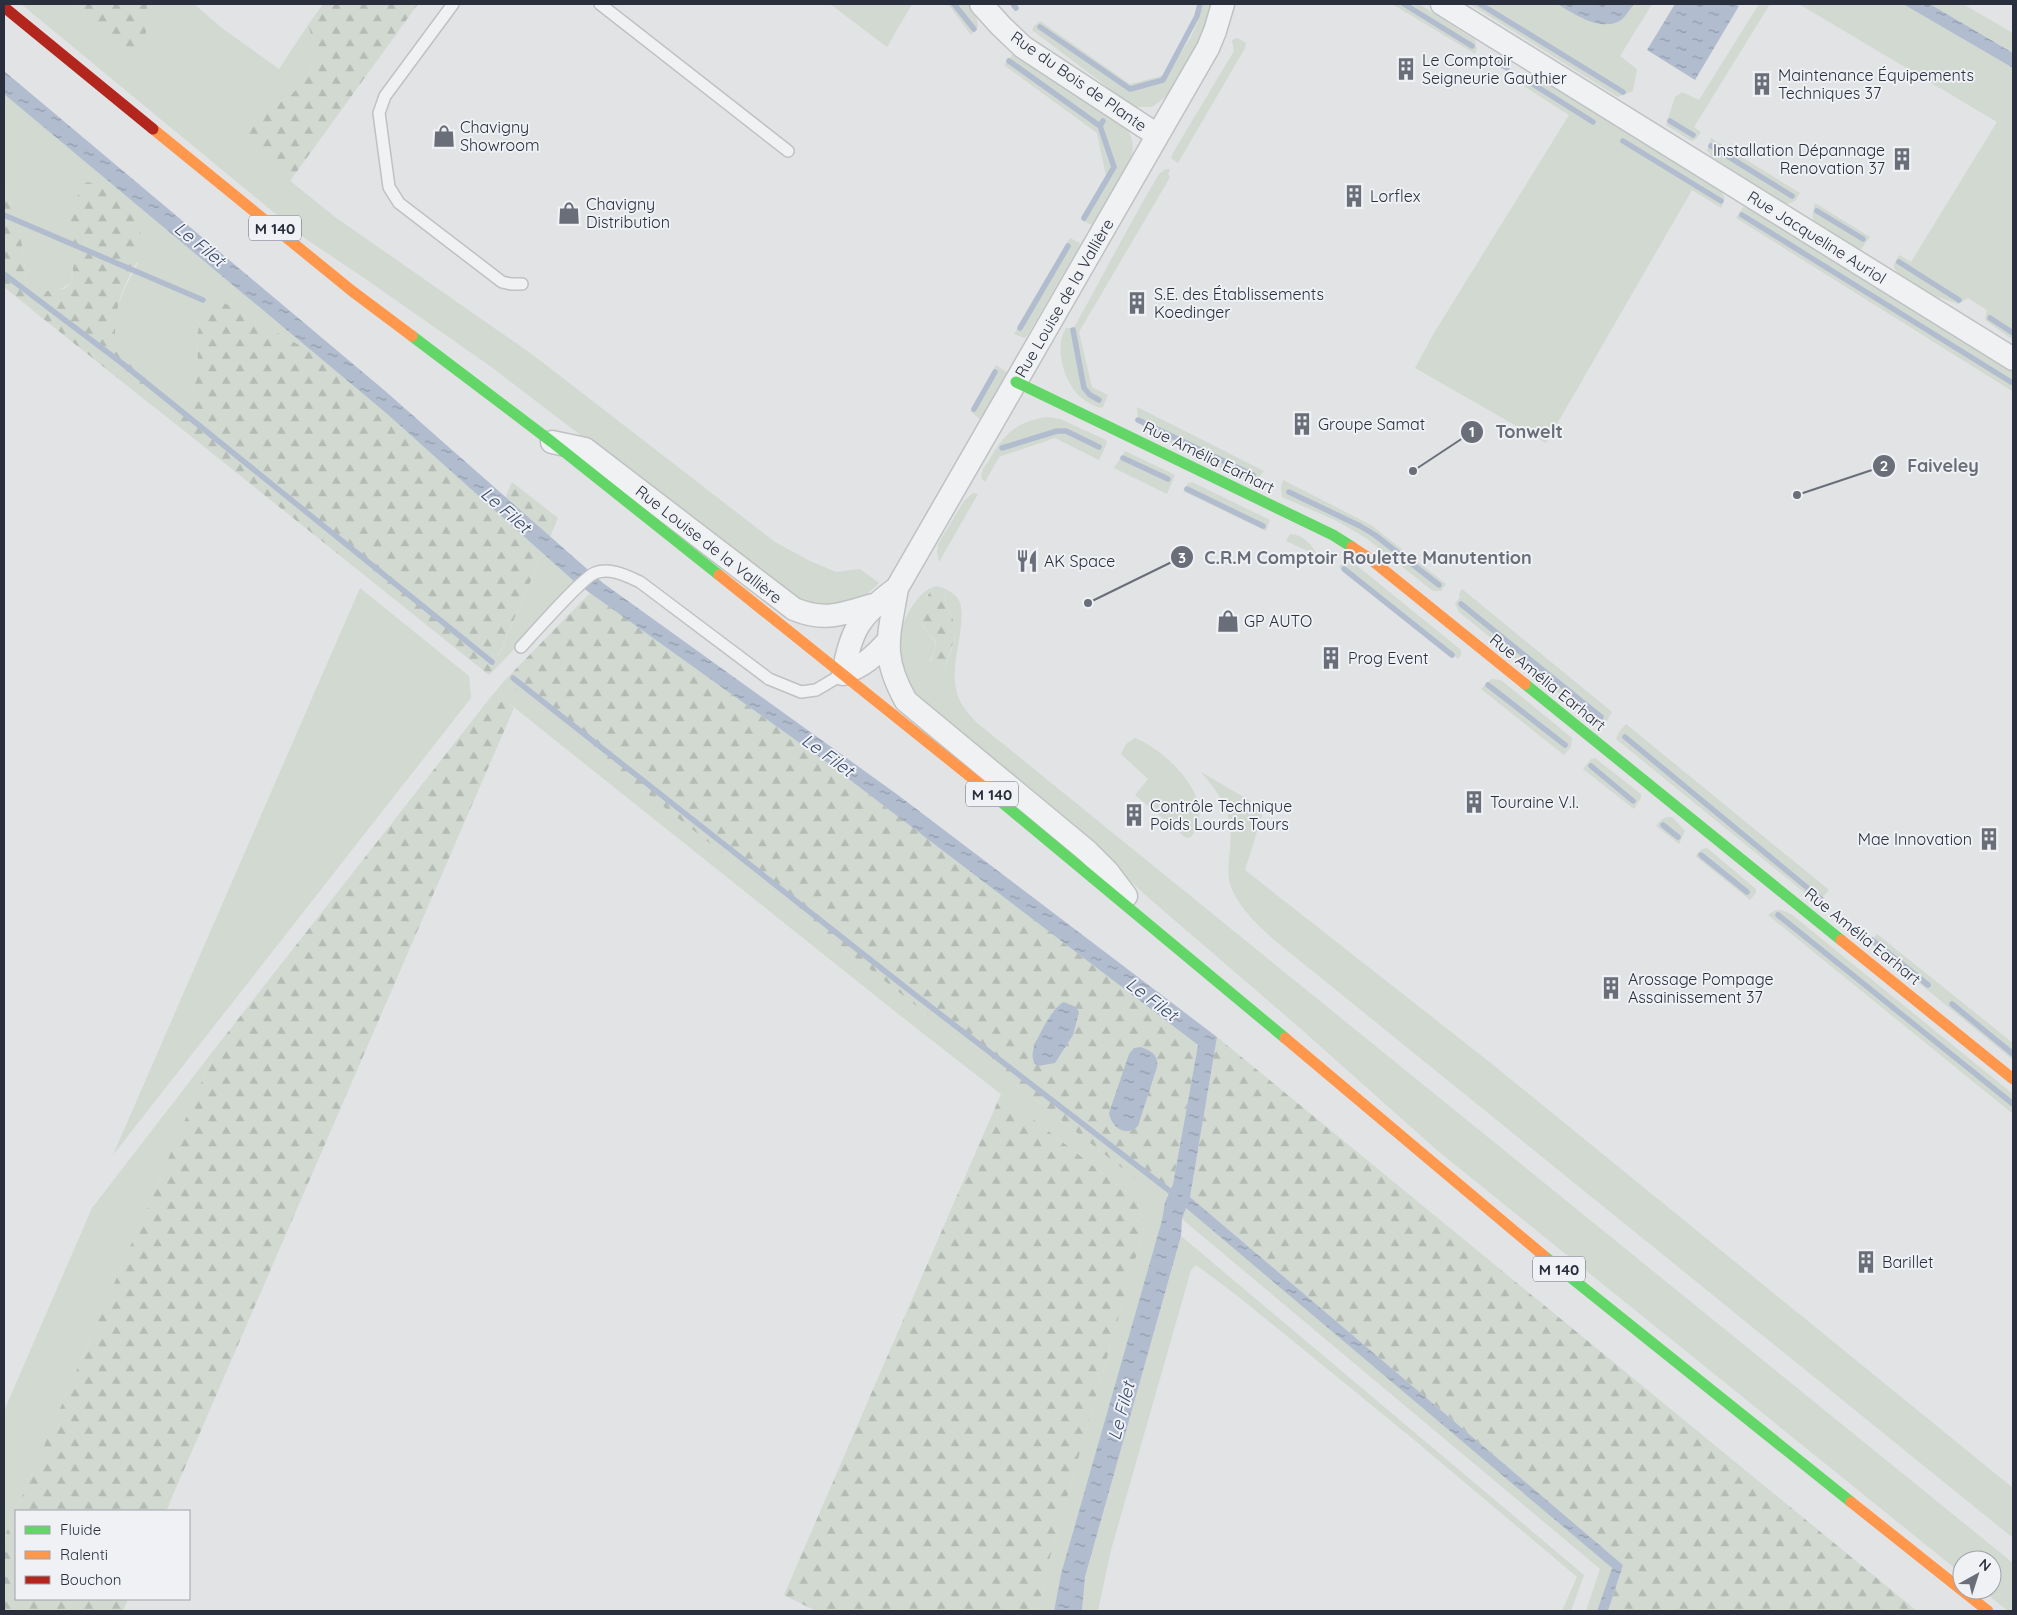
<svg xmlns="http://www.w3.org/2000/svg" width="2017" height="1615" viewBox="0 0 2017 1615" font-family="Quicksand,sans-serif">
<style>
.green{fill:#d1d9d1}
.forest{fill:url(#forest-firs)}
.water{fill:url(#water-ripples)}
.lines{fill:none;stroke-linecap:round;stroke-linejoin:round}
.stream{stroke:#b1bdcf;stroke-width:5.5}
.lane-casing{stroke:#bfc1c3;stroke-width:14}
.street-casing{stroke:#bfc1c3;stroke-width:25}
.lane{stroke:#f0f1f3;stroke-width:11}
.street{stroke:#f0f1f3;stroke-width:22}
.fast{stroke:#63d668;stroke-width:11}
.slow{stroke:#ff974d;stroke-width:11}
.jam{stroke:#b3261e;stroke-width:11}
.labels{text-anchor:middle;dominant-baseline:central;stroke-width:4;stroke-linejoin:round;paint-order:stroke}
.shield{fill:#eff1f5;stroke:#646974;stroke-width:1}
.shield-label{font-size:15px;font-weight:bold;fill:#292f3d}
.poi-label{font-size:16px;fill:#292f3d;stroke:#eff1f5;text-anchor:start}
.street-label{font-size:16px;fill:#292f3d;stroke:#eff1f5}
.water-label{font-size:18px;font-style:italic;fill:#374b6e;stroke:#eff1f5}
.leader{fill:none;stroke:#696e78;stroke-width:2}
.callout-dot{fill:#696e78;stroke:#eff1f5;stroke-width:2}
.mark-label{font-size:15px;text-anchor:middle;font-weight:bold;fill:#fff}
.callout-label{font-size:18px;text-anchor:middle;font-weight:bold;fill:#696e78;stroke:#eff1f5;stroke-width:4;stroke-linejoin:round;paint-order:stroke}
</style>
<defs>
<pattern id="forest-firs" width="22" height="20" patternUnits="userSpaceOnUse" patternTransform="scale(1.25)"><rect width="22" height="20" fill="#d1d9d1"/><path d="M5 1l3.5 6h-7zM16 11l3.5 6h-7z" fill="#b3bbb4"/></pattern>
<pattern id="water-ripples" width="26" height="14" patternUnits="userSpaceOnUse" patternTransform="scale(1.25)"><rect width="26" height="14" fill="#b1bdcf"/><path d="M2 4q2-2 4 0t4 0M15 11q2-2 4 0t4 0" fill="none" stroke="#909aa9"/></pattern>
</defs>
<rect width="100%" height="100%" fill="#e1e3e5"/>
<path class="green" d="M 21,4 L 76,4 L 107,35 L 147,31 L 147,4 L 194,4 L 222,28 L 279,69 L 308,25 C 310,32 314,40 314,48 C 315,72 296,96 274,105 C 260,110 250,112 244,127 L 256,146 L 258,155 L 335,217 L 533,355 L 775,542 L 810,561 L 836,572 L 860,569 L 879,583 L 865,596 L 851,604 L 803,605 L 490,366 L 367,280 L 306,239 Z
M 830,4 L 912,4 L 887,47 Z
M 948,4 L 967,4 C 972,10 978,18 978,27 L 971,35 Z
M 1202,4 L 1211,4 L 1212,8 L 1202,36 L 1168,95 L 1152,107 L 1134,107 L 1032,30 L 1034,26 L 1040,21 L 1130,84 L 1165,75 C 1180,54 1199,30 1202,4 Z
M 1392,4 L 1419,4 L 1475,40 L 1477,49 L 1475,54 Z
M 1470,4 L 1557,4 L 1582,18 L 1603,23 L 1616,23 L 1623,18 L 1634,4 L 1652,4 L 1620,56 L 1637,69 L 1633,91 L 1618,97 Z
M 1759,4 L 1770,4 L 1694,127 L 1701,132 L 1696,139 L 1692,141 L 1688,139 L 1666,125 L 1675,97 L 1682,92 L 1699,100 Z
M 1799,4 L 1903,4 L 2013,68 L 2013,340 L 1985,320 L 1987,310 L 1968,298 L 1958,304 C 1939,297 1905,287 1894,268 L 1894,264 L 1899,255 L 1911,262 L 1997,122 Z
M 1930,4 L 1963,4 L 2013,33 L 2013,53 Z
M 1237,38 L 1246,43 L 1245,48 L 1178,163 L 1171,158 L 1173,153 L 1234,51 L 1232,40 Z
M 1014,53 L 1125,126 C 1132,135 1134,145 1132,156 C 1131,164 1099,219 1092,225 L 1081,220 L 1106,176 L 1097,133 L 1004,65 Z
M 1530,76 L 1546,83 L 1721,191 L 1725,198 L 1721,208 L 1692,190 L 1546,443 L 1415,368 L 1434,333 L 1569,115 L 1522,85 Z
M 4,94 L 25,111 L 315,354 L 214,297 L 200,324 L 197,335 L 198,369 L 194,389 L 172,421 L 145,400 L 149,386 C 145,379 141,369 135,363 C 129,359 124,357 120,351 C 104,325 126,285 138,263 L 68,229 L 74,263 L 71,283 L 40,301 L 36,313 L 29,307 C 24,268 24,223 4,189 Z
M 1711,138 L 1800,193 L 1795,201 L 1788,204 L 1782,202 L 1712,157 L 1707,150 Z
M 1166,169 L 1170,169 L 1168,175 L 1170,176 L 1169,179 L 1079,332 L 1092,387 L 1108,395 L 1103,407 L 1100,408 C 1094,405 1088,403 1083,399 C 1065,386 1053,348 1066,328 L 1073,328 L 1076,324 C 1104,274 1130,223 1159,174 Z
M 1815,203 L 1870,237 L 1861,249 L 1856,249 L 1818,225 C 1810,219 1813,212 1815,203 Z
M 1743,207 L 1749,208 L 2012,371 L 2012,391 L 1736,218 Z
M 1070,238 L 1080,243 L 1079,247 L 1027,336 L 1024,338 L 1014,334 Z
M 996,365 L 1008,373 L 981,420 L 970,411 Z
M 1137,407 L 1264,471 L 1255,482 L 1249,482 L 1149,432 L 1138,420 Z
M 1047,417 L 1060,419 L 1106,440 L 1107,443 L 1099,460 L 1055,438 L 999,457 L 985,482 L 982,479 C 980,472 984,467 988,462 C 1004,434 1015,422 1047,417 Z
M 1125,451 L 1175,475 L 1167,494 L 1114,468 Z
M 1283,480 L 1371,525 L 1446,584 L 1441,591 L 1433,591 L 1366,538 L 1337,521 L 1282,497 L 1281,487 Z
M 1192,482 L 1270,520 L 1266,531 L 1183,491 L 1188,483 Z
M 973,493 L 978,494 L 939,562 L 937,552 L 938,544 L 964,501 Z
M 1290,534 C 1303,534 1312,545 1318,556 L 1286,541 Z
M 543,553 L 576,583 L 502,662 L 497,659 Z
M 1346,559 L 1350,560 L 1461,650 L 1461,655 L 1458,659 L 1339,567 Z
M 933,587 L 926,597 L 923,626 C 934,645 941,636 930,660 L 936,670 L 945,669 C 949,656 958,637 954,623 C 950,607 944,610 946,589 C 952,593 958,596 960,603 C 967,624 950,662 956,689 C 958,702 967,712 976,722 L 2013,1563 L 2013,1611 L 2008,1611 L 1982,1590 L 1992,1590 L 1992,1560 L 1962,1560 L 1962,1574 L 1438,1151 L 1301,1029 L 1151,900 L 1107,860 L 915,697 C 901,668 892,637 911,608 C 917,599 923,591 933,587 Z
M 360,588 L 469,676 L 471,698 L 113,1155 Z
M 1462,589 L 1612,712 L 1605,724 L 1597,725 L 1459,612 L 1455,604 L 1460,597 L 1459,594 Z
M 1491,679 L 1501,680 L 1572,738 L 1571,747 L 1564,755 L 1481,689 Z
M 504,681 L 1165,1202 L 1162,1220 L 1061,1574 L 1054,1611 L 1039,1611 L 1046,1571 L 1145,1225 L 1138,1201 L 897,1013 L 506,701 L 486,703 Z
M 1626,724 L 1829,890 L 1820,900 L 1816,902 L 1616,739 L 1619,732 Z
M 1135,738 C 1167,751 1220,801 1191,837 L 1186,838 L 1135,795 L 1148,779 L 1121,754 L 1126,744 Z
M 1595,758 L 1641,794 L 1641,798 L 1634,809 L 1583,769 L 1591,759 Z
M 1201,772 L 1264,809 L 1245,870 L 1492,1064 L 2013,1488 L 2013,1538 L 1273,939 C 1257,924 1237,906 1230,884 C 1227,874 1229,860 1230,849 C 1233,814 1224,799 1201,772 Z
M 1667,817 L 1672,817 L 1685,831 L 1679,844 L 1656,826 L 1661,820 Z
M 1707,848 L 1756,889 L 1756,893 L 1750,900 L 1695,856 L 1702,849 Z
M 1775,910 L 1781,910 L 1791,914 L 2013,1094 L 2013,1114 L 1768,915 Z
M 1877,934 L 2013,1043 L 2013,1060 L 1870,943 Z
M 217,1046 L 4,1538 L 4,1411 L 92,1208 Z
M 1186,1207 L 1612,1568 L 1597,1611 L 1586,1611 L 1600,1569 L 1182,1219 Z
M 1181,1236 L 1584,1575 L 1571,1611 L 1562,1611 L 1577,1577 L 1412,1438 L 1239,1297 L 1196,1265 L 1191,1270 L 1111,1550 L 1098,1611 L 1082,1611 L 1085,1577 Z"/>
<path class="forest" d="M 76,4 L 147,4 C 148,20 149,35 138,48 C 112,49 93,21 76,4 Z
M 323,4 L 418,4 L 290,181 L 258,155 L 256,146 L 244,127 C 250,112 260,110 274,105 C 296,96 315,72 314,48 C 314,40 310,32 308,25 Z
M 88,182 C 104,186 118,196 128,209 C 156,246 135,259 122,293 C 117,306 115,320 115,334 C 118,371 160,356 145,400 L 36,313 L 40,301 L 47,291 L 64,289 L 71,283 C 77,258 68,251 68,229 C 68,213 77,198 83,184 Z
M 4,189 C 24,223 24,268 29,307 L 4,287 Z
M 214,297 L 315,354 L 386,413 L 543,553 L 497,658 L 502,662 L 489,675 L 172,421 L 194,389 L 198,369 L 197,335 L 200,324 Z
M 512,482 L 558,518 L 550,537 L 505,498 Z
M 937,586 L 946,589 C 943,608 950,608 954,623 C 958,637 948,655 945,669 L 943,672 C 920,669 937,652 936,642 C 934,638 930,636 928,633 C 916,618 924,600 933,587 Z
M 590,593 L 829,764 L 1198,1045 L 1173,1184 L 1165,1202 L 504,681 Z
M 506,701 L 514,708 L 166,1511 L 16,1511 L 16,1599 L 128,1599 L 123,1611 L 4,1611 L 4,1538 L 217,1046 L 486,703 Z
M 1217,1037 L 1917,1611 L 1608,1611 L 1623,1565 L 1190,1197 Z
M 1001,1094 L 1138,1201 L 1145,1225 L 1046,1571 L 1039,1611 L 816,1611 L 784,1595 Z"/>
<path class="water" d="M 1557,4 L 1634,4 C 1629,10 1624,21 1615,23 C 1595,29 1573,13 1557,4 Z
M 1675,4 L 1735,4 L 1739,6 L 1695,80 L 1647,50 Z
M 1903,4 L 1930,4 L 2013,53 L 2013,68 Z
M 4,71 L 384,390 L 603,583 L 898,795 L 1217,1037 L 1190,1197 L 1623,1565 L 1608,1611 L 1597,1611 L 1612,1568 L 1186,1208 L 1182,1219 L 1181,1236 L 1085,1577 L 1082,1611 L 1054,1611 L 1061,1574 L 1162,1220 L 1165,1202 L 1173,1184 L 1198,1045 L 829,764 L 576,583 L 386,413 L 4,94 Z
M 1064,1002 L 1076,1007 L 1079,1012 L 1073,1035 L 1055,1063 L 1038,1066 L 1034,1063 C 1033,1059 1032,1056 1033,1051 C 1036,1039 1053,1006 1064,1002 Z
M 1141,1047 C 1151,1051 1159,1055 1157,1067 L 1138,1126 C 1126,1138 1111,1127 1109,1113 L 1129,1054 L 1134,1048 Z"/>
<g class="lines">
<path class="stream" d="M 954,4 L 974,29
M 1013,4 L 1016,8
M 1404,4 L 1472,46
M 1480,4 L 1623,92
M 1040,27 L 1130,89 L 1163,80 L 1197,16 L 1200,4
M 1009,61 L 1100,126 L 1103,121
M 1498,63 L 1507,68
M 1528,81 L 1593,122
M 1670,121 L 1693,135
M 1623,141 L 1721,201
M 1711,146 L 1792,196
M 1817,211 L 1863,239
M 4,215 L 203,300
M 1742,215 L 2011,382
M 1084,218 L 1114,167 L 1100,126
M 1899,262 L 1959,300
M 4,274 L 123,364 L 492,662
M 1990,318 L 2013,333
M 1020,328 L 1068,246
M 1073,330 L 1084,388 L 1090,395 L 1099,400
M 974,409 L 995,372
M 1138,420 L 1253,475
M 1002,448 L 1057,431 L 1066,431 L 1099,447
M 1123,458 L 1168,479
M 1187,489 L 1263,526
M 1289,492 L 1360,526 L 1375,535 L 1439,585
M 1344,569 L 1452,655
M 1461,604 L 1601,717
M 513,678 L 905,987 L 1175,1195
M 1488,685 L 1565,745
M 1625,737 L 1821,899
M 1591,766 L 1633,801
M 1663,825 L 1678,837
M 1701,855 L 1747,892
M 1778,915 L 2013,1104
M 1872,940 L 1928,985
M 1952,1004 L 2013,1054"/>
<defs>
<path id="lane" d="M 453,4 L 385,96 L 379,113 L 389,187 L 399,203 L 502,282 L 511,284 L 522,284
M 600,4 L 788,151
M 521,647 C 534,633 582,578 595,573 C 610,567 627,576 640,582 L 769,679 L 801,692 L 816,690 L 843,674"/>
<path id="street" d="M 981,4 L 1001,26 L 1023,47 L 1157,135
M 1442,4 L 2013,359
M 552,442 L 585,449 L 794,609 C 825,622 842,614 873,605
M 897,588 C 889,637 880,655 906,701 L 1087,851 L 1107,871 L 1126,896
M 843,674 C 851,629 860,615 897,588 L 1208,48 L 1215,31 L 1223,4
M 843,674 C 864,665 873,658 888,641"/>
</defs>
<use href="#lane" class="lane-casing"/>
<use href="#street" class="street-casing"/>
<use href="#lane" class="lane"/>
<use href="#street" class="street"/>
<path class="fast" d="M 412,336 L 552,442 L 719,575
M 1016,382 L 1333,535 L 1352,547
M 1525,684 L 1841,940
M 987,790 L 1285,1038
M 1544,1256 L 1851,1502"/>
<path class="slow" d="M 153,129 L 352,291 L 412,336
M 1352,547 L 1369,558 L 1525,684
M 719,575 L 987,790
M 1841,940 L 2013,1079
M 1285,1038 L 1544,1256
M 1851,1502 L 1988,1611"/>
<path class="jam" d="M 4,7 L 153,129"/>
</g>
<defs>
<symbol id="building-bare" viewBox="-9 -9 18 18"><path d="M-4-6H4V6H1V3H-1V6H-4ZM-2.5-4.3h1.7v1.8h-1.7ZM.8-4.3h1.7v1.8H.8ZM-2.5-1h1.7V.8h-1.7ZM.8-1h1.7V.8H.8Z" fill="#696e78" stroke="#eff1f5" stroke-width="2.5" paint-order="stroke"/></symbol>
<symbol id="shop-bare" viewBox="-9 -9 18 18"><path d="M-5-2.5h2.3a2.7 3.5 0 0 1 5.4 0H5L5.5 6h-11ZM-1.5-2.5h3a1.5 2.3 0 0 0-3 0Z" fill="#696e78" stroke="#eff1f5" stroke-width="2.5" paint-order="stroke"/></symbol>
<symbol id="restaurant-bare" viewBox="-9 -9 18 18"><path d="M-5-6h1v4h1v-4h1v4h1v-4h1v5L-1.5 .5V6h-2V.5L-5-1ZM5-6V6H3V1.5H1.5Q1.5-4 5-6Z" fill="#696e78" stroke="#eff1f5" stroke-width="2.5" paint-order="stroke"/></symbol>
</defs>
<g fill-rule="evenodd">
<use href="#building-bare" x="1390" y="53" width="32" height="32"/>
<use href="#building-bare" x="1746" y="68" width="32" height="32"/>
<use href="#shop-bare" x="428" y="120" width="32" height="32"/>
<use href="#building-bare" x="1886" y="143" width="32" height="32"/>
<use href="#building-bare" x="1338" y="180" width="32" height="32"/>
<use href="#shop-bare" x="553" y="197" width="32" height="32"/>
<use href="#building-bare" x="1121" y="287" width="32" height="32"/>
<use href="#building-bare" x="1286" y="408" width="32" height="32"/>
<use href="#restaurant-bare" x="1011" y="545" width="32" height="32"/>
<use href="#shop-bare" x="1212" y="605" width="32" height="32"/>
<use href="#building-bare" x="1315" y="642" width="32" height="32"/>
<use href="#building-bare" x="1458" y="786" width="32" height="32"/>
<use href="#building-bare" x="1118" y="799" width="32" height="32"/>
<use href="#building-bare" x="1973" y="823" width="32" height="32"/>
<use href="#building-bare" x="1595" y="972" width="32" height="32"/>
<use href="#building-bare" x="1850" y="1246" width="32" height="32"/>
</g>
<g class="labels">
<g class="shield">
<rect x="249" y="215.5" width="52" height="25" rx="4"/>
<rect x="966" y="781.5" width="52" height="25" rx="4"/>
<rect x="1533" y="1256.5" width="52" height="25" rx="4"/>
</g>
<g class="shield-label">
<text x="275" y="228">M 140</text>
<text x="992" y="794">M 140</text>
<text x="1559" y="1269">M 140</text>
</g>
<g class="poi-label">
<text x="1422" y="60">Le Comptoir<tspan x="1422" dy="18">Seigneurie Gauthier</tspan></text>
<text x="1778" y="75">Maintenance Équipements<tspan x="1778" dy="18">Techniques 37</tspan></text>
<text x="460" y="127">Chavigny<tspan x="460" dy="18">Showroom</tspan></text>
<text x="1885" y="150" text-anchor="end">Installation Dépannage<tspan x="1885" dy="18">Renovation 37</tspan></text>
<text x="1370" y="196">Lorflex</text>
<text x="586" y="204">Chavigny<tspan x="586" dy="18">Distribution</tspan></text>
<text x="1154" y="294">S.E. des Établissements<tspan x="1154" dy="18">Koedinger</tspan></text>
<text x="1318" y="424">Groupe Samat</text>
<text x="1044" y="561">AK Space</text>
<text x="1244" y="621">GP AUTO</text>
<text x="1348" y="658">Prog Event</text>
<text x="1490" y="802">Touraine V.I.</text>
<text x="1150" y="806">Contrôle Technique<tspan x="1150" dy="18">Poids Lourds Tours</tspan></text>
<text x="1972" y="839" text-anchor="end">Mae Innovation</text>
<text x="1628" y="979">Arossage Pompage<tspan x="1628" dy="18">Assainissement 37</tspan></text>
<text x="1882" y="1262">Barillet</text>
</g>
<g class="street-label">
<text transform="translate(1079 81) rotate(35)">Rue du Bois de Plante</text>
<text transform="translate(1817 237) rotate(32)">Rue Jacqueline Auriol</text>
<text transform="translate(1064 298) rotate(-60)">Rue Louise de la Vallière</text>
<text transform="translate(1209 457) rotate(26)">Rue Amélia Earhart</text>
<text transform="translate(709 544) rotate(38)">Rue Louise de la Vallière</text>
<text transform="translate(1548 682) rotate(39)">Rue Amélia Earhart</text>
<text transform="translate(1863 936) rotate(39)">Rue Amélia Earhart</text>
</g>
<g class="water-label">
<text transform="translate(200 244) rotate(39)">Le Filet</text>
<text transform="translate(506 510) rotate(41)">Le Filet</text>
<text transform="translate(828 755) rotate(36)">Le Filet</text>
<text transform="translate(1152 999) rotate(37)">Le Filet</text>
<text transform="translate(1121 1411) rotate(-75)">Le Filet</text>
</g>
</g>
<path class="leader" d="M1413 471L1472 432M1797 495L1884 466M1088 603L1182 557"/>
<g class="callout-dot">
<circle cx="1413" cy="471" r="5"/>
<circle cx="1797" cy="495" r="5"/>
<circle cx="1088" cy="603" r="5"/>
<circle cx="1472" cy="432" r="12"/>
<circle cx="1884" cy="466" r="12"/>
<circle cx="1182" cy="557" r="12"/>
</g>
<g class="mark-label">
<text x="1472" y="437">1</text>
<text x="1884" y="471">2</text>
<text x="1182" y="563">3</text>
</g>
<g class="callout-label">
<text x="1529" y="438">Tonwelt</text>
<text x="1943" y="472">Faiveley</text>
<text x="1368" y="564">C.R.M Comptoir Roulette Manutention</text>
</g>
<rect width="2017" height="1615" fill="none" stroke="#292f3d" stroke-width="10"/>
<rect x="15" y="1510" width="175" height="90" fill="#eff1f5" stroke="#a0a3ab"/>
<rect x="25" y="1526" width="25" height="8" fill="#63d668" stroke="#a0a3ab"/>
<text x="60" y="1535" font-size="15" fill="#292f3d">Fluide</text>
<rect x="25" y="1551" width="25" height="8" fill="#ff974d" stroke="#a0a3ab"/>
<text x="60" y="1560" font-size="15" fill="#292f3d">Ralenti</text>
<rect x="25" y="1576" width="25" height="8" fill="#b3261e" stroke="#a0a3ab"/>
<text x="60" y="1585" font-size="15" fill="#292f3d">Bouchon</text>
<g transform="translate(1977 1575) rotate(39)"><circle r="24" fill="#eff1f5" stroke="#a0a3ab"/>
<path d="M0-4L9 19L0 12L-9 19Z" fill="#696e78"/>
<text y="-8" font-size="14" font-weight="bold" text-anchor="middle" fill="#292f3d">N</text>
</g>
</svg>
